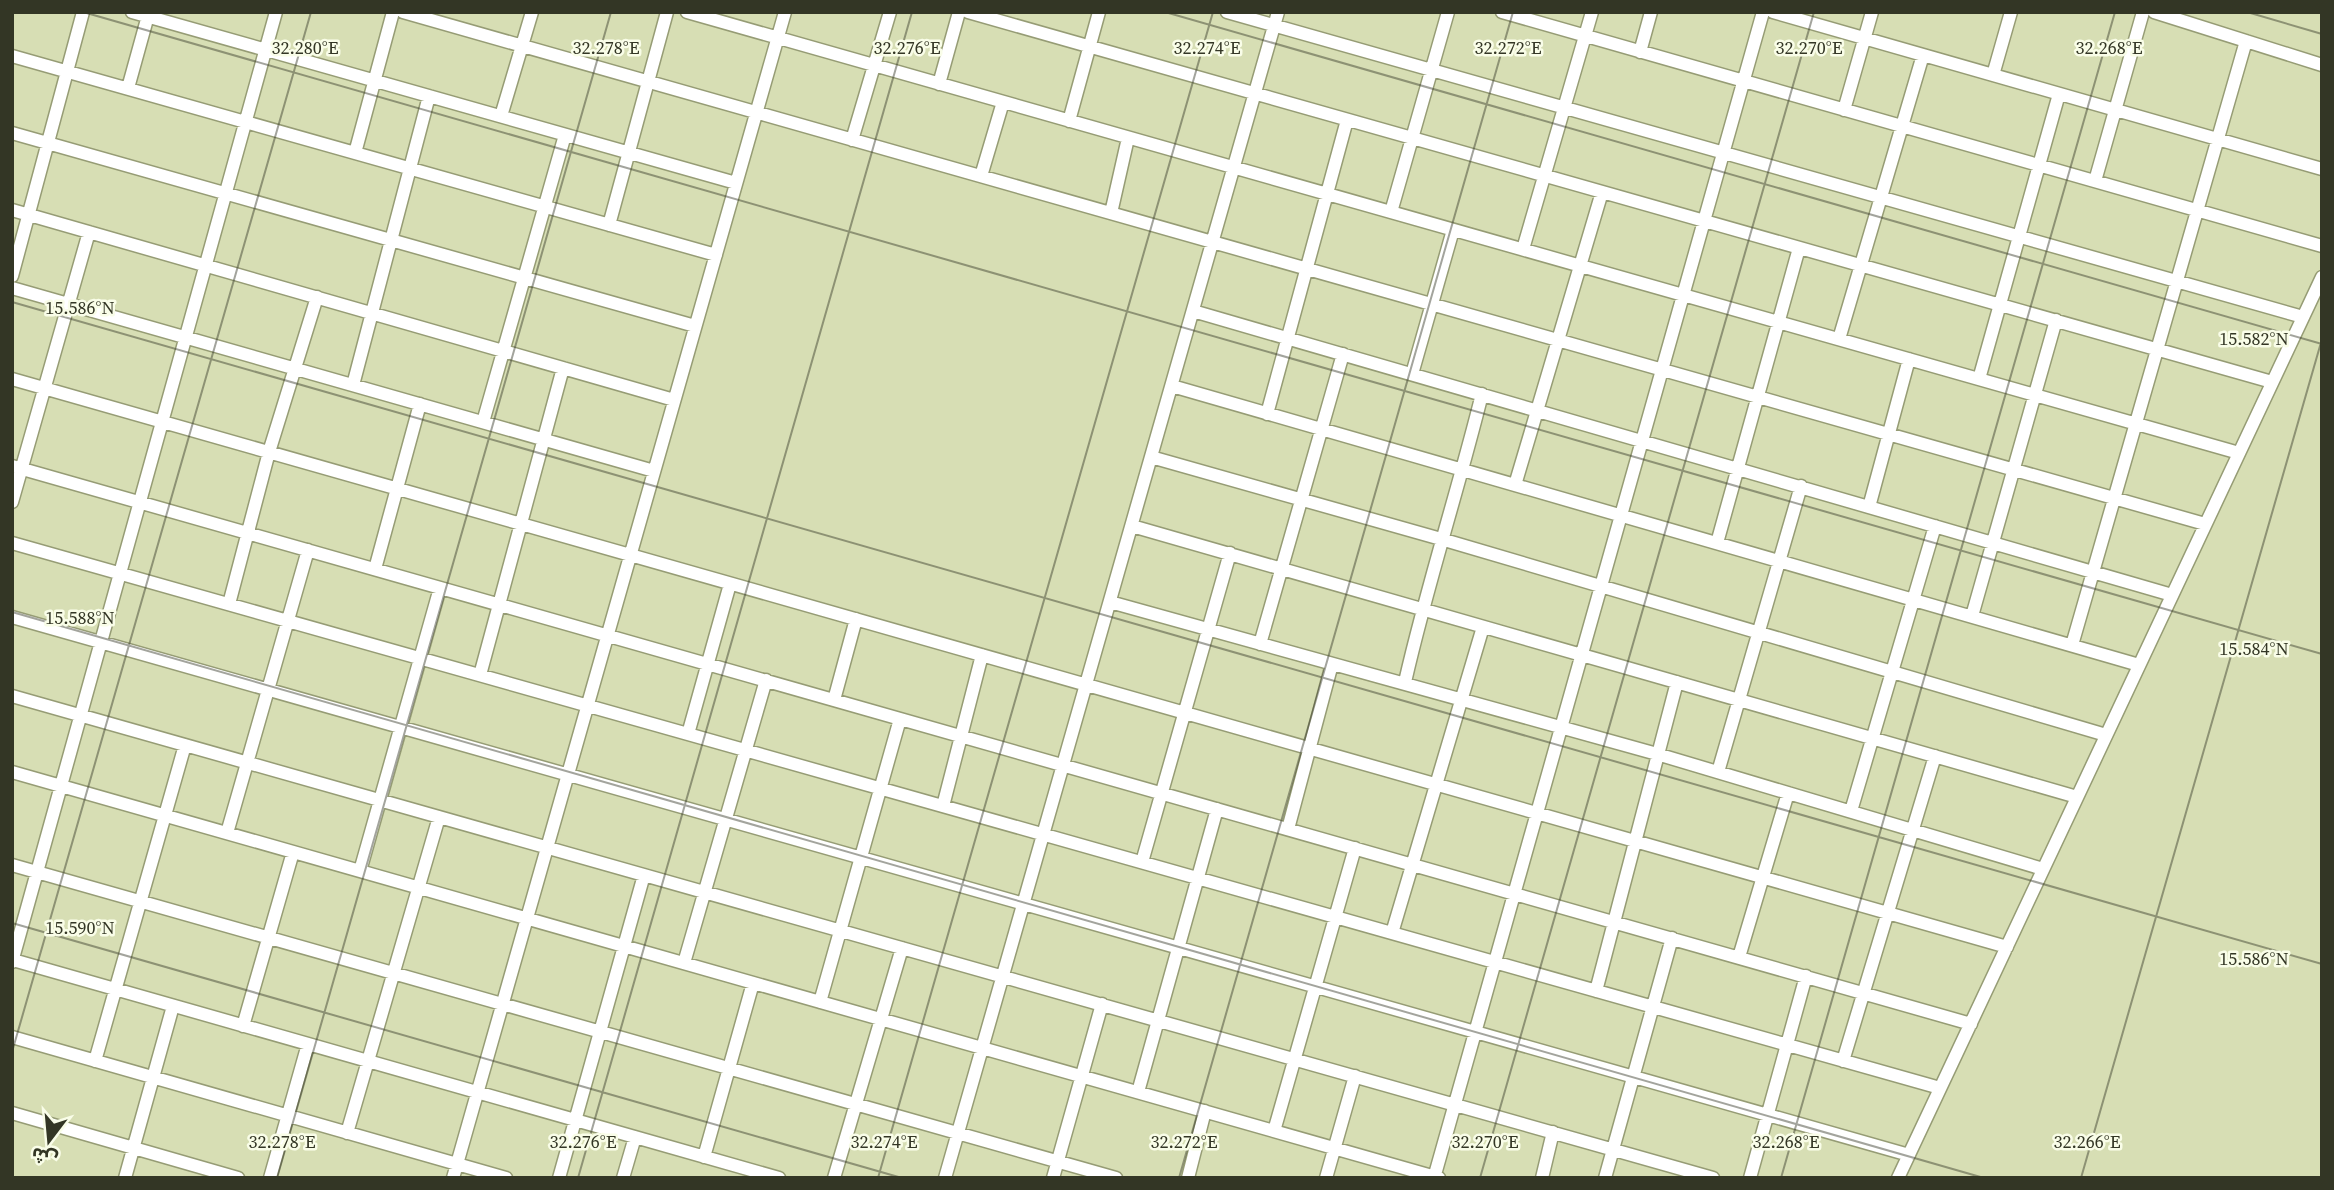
<svg xmlns="http://www.w3.org/2000/svg" width="2334" height="1190" viewBox="0 0 2334 1190" font-family="'Source Serif 4','Noto Sans Arabic',serif">
<style>
.lines{fill:none;stroke-linecap:round;stroke-linejoin:round}
.minor-casing{stroke:#969c75;stroke-width:15}
.minor{stroke:#fff;stroke-width:12}
.ticks{fill:none;stroke:#333625;stroke-width:2;stroke-opacity:0.45}
.ticks-label{font-size:18px;text-anchor:middle;fill:#333625;stroke:#f9fde8;stroke-width:5;stroke-linejoin:round;paint-order:stroke}
</style>
<rect width="100%" height="100%" fill="#d7deb4"/>
<g class="lines">
<defs>
<path id="minor" d="M 132,12 L 736,183
M 403,12 L 2205,524
M 687,12 L 2239,453
M 968,12 L 2272,382
M 1227,12 L 2303,317
M 1502,12 L 2322,246
M 1773,12 L 2322,169
M 2154,12 L 2322,65
M 1640,52 L 1651,12
M 12,56 L 716,255
M 1993,75 L 2011,12
M 939,84 L 959,12
M 128,88 L 149,12
M 1844,110 L 1872,12
M 501,116 L 532,12
M 1069,121 L 1099,12
M 12,133 L 695,326
M 852,140 L 890,12
M 355,153 L 393,12
M 981,176 L 1003,102
M 2095,181 L 2143,12
M 12,210 L 674,400
M 1391,212 L 1448,12
M 1111,213 L 1128,138
M 609,225 L 667,12
M 1523,249 L 1592,12
M 12,276 L 83,12
M 12,288 L 654,471
M 1193,311 L 2172,595
M 1839,339 L 1923,55
M 1412,374 L 1453,230
M 12,379 L 2007,947
M 1979,379 L 2059,94
M 353,385 L 429,96
M 1172,386 L 2139,665
M 1267,414 L 1347,120
M 483,422 L 565,135
M 1151,457 L 1441,539 L 2106,735
M 12,466 L 1971,1024
M 1515,485 L 1602,192
M 12,502 L 89,232
M 1869,507 L 1909,359
M 1132,526 L 2077,797
M 12,543 L 1940,1088
M 1717,543 L 1799,248
M 375,569 L 420,404
M 1110,602 L 1657,754 L 2043,869
M 229,604 L 269,452 L 317,297
M 1972,616 L 2056,320
M 12,617 L 1909,1155
M 1260,644 L 1343,354
M 2072,645 L 2246,41
M 480,675 L 563,368
M 1405,682 C 1427,585 1458,491 1482,394
M 12,696 L 1713,1178
M 834,700 L 856,619
M 688,734 L 730,584
M 12,772 L 1439,1178
M 1718,772 L 1801,486
M 943,806 L 982,655
M 1851,811 L 1935,526
M 1288,829 L 1332,664
M 227,833 L 308,550
M 1142,862 L 1230,553
M 12,865 L 1116,1178
M 360,871 L 440,588
M 1392,933 L 1483,627
M 1739,957 L 1788,793
M 13,960 L 779,1178
M 12,962 L 276,12
M 684,963 L 766,680
M 1596,991 L 1677,682
M 820,1002 L 900,719
M 243,1026 L 293,852
M 12,1037 L 506,1178
M 95,1061 L 185,745
M 1843,1061 L 1935,756
M 1138,1092 L 1217,809
M 12,1113 L 238,1178
M 1274,1131 L 1355,848
M 347,1133 L 439,817
M 704,1157 L 753,983
M 125,1178 L 173,1006
M 270,1178 L 308,1044
M 453,1178 L 785,12
M 559,1178 L 644,875
M 623,1178 L 635,1137
M 834,1178 L 902,948
M 945,1178 L 1278,12
M 1053,1178 L 1102,1004
M 1188,1178 L 1205,1111
M 1326,1178 L 1355,1076
M 1434,1178 L 1763,12
M 1542,1178 L 1553,1132
M 1605,1178 L 1672,938
M 1750,1178 L 1806,976
M 1898,1178 L 2322,277"/>
</defs>
<use href="#minor" class="minor-casing"/>
<use href="#minor" class="minor"/>
</g>
<path class="ticks" d="M 83,12 L 2322,654M 1165,12 L 2322,344M 2247,12 L 2322,34M 12,302 L 2322,964M 12,612 L 1984,1178M 12,923 L 902,1178M 12,1052 L 311,12M 277,1178 L 611,12M 578,1178 L 912,12M 878,1178 L 1213,12M 1179,1178 L 1513,12M 1480,1178 L 1814,12M 1781,1178 L 2115,12M 2081,1178 L 2322,339"/>
<g class="ticks-label">
<text x="305" y="54">32.280°E</text>
<text x="606" y="54">32.278°E</text>
<text x="907" y="54">32.276°E</text>
<text x="1207" y="54">32.274°E</text>
<text x="1508" y="54">32.272°E</text>
<text x="1809" y="54">32.270°E</text>
<text x="2109" y="54">32.268°E</text>
<text x="80" y="314">15.586°N</text>
<text x="2254" y="345">15.582°N</text>
<text x="80" y="624">15.588°N</text>
<text x="2254" y="655">15.584°N</text>
<text x="80" y="934">15.590°N</text>
<text x="2254" y="965">15.586°N</text>
<text x="282" y="1148">32.278°E</text>
<text x="583" y="1148">32.276°E</text>
<text x="884" y="1148">32.274°E</text>
<text x="1184" y="1148">32.272°E</text>
<text x="1485" y="1148">32.270°E</text>
<text x="1786" y="1148">32.268°E</text>
<text x="2087" y="1148">32.266°E</text>
</g>
<rect width="2334" height="1190" fill="none" stroke="#333625" stroke-width="28"/>
<g transform="translate(49 1141) rotate(196)" stroke="#f9fde8" stroke-width="5" paint-order="stroke">
<path d="M0-5L12 26L0 18L-12 26Z" fill="#333625"/>
<text y="-10" font-size="19" font-weight="bold" text-anchor="middle" fill="#333625">ش</text>
</g>
</svg>
